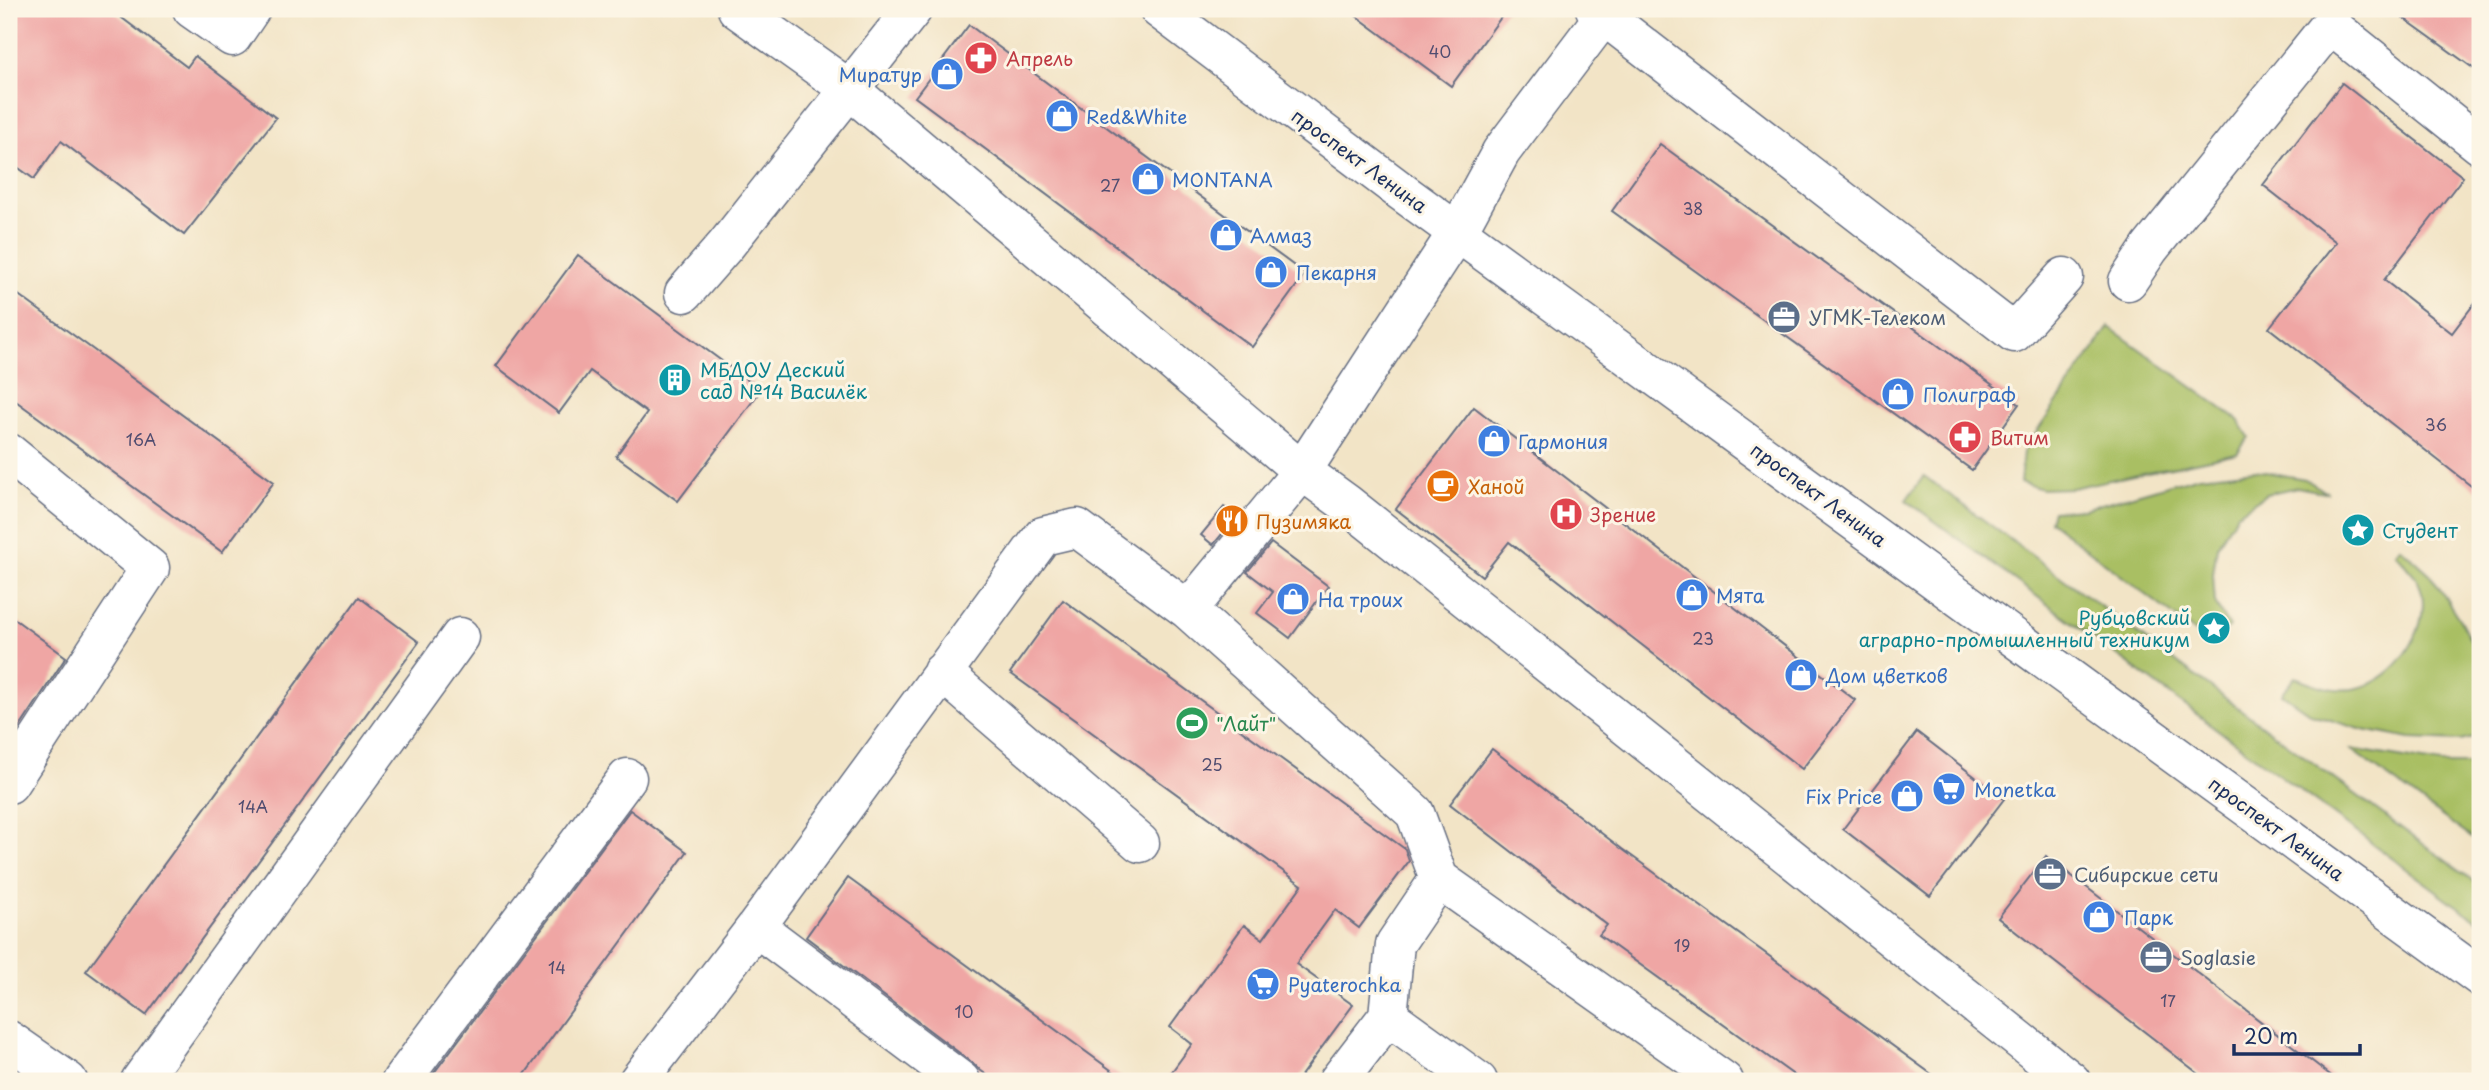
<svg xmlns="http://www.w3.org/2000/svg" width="2489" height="1090" viewBox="0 0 2489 1090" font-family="'Playpen Sans',sans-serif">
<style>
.green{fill:#a9bf64;stroke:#627761;stroke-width:2}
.building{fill:#efa6a4}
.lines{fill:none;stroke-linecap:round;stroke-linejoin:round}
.minor-casing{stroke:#666e82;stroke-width:41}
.major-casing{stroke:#666e82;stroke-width:41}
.minor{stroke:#fff;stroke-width:38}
.major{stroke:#fff;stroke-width:38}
.labels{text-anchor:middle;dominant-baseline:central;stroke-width:6;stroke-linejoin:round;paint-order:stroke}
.number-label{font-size:16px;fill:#504d70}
.health-label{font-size:19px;fill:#be3a42;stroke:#fcf5e5;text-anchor:start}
.shop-label{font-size:19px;fill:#366cbe;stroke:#fcf5e5;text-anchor:start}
.street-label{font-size:19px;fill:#1b2f5e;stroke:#fcf5e5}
.service-label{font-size:19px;fill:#4e5e75;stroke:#fcf5e5;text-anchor:start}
.culture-label{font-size:19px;fill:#0d838f;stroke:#fcf5e5;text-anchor:start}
.food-label{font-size:19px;fill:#c56008;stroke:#fcf5e5;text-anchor:start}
.leisure-label{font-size:19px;fill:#27864d;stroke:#fcf5e5;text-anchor:start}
</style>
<rect width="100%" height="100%" fill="#fcf5e5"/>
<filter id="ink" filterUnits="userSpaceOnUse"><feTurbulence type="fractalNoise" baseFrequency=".0143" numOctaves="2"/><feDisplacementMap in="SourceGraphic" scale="14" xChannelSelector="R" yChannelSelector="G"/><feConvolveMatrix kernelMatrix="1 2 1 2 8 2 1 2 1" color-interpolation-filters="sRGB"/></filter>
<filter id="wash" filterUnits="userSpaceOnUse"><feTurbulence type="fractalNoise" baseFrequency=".00686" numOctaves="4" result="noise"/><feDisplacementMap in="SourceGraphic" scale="28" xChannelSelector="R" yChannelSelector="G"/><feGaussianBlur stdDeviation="1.57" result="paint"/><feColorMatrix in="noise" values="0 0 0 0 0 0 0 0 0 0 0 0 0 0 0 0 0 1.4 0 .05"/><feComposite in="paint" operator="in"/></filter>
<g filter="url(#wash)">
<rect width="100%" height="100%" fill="#f2e4c6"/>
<path class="green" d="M 2109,327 L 2238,420 L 2249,437 L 2237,453 L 2072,488 L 2042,489 L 2020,482 L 2023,452 Z
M 2255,470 L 2305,479 L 2328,493 L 2297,487 L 2266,494 L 2237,514 L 2217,546 L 2213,574 L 2215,603 L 2229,627 L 2213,646 L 2050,521 L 2053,511 L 2084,509 L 2199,476 Z
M 1924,476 L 2480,886 L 2480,923 L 1906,500 Z
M 2400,547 L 2430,574 L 2461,622 L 2480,659 L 2480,736 L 2460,741 L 2410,739 L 2363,730 L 2311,714 L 2282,694 L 2295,677 C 2315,685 2336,693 2358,688 C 2396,679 2429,632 2422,593 C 2419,577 2405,564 2395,553 Z
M 2350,749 L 2441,764 L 2480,764 L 2480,844 Z"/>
<g id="blocks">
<path class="building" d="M 9,9 L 110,9 L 187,67 L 195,56 L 276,118 L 184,235 L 61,141 L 34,179 L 9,161 Z
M 1347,9 L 1507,9 L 1451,86 Z
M 2391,9 L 2480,9 L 2480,73 Z
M 969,25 L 1305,274 L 1252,347 L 915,97 Z
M 2342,83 L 2463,177 L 2384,280 L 2452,333 L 2480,296 L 2480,493 L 2269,328 L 2336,242 L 2263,185 Z
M 1660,144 L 2019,404 L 1972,470 L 1612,211 Z
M 578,255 L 761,390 L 678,501 L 616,456 L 647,413 L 590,371 L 559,413 L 496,366 Z
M 9,288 L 274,482 L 222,552 L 9,396 Z
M 1474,407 L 1855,700 L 1802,769 L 1509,542 L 1482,576 L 1396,509 Z
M 1224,507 L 1237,516 L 1213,545 L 1201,535 Z
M 1271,543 L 1328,586 L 1290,638 L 1257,613 L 1273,592 L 1247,572 Z
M 359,597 L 419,642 L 146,1015 L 86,971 Z
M 1063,600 L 1405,849 L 1409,861 L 1359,928 L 1335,910 L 1296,964 L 1353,1005 L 1297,1081 L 1165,1081 L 1192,1044 L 1170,1027 L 1244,925 L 1263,939 L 1302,885 L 1010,673 Z
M 9,615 L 66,657 L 9,744 Z
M 1917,732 L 2004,799 L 1930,896 L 1843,829 Z
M 1492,749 L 1622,849 L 1941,1081 L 1802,1081 L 1599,935 L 1607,925 L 1450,804 Z
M 630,810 L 687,852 L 520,1081 L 428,1081 Z
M 2046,856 L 2338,1081 L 2208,1081 L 1998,918 Z
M 848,878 L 1126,1081 L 995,1081 L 980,1070 L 974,1064 L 806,937 Z"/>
</g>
</g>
<g filter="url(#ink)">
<use href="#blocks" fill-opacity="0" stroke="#666e82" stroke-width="2"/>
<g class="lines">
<defs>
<path id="minor" d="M 192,9 L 232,37 L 251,9
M 737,9 L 849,89 L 1302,471 L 1346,503 L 2071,1081
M 1595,9 L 2014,333 L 2064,277
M 2128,281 L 2150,248 L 2330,25 L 2480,145
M 684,293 L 726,245 L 913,9
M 9,453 L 150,568 L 9,784
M 1188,610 L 1415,813 L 1439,879 L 1724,1081
M 942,672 L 1140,843
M 756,927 L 961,1081
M 1388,1016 L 1395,944 L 1439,879
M 9,1040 L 68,1081
M 140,1081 L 460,637
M 401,1081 L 627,778
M 638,1081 L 756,927 L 1043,536 L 1077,528 L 1188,610 L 1302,471 L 1458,231 L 1501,152 L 1609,9
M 1338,1081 L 1388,1016 L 1478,1081"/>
<path id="major" d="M 1159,9 L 1402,192 L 2480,977"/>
</defs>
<use href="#minor" class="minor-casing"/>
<use href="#major" class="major-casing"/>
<use href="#minor" class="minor"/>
<use href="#major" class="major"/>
</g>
</g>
<defs>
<symbol id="pharmacy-disc" viewBox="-11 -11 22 22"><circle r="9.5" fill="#e0444e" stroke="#fcf5e5"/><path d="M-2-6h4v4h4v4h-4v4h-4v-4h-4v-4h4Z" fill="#fff"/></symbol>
<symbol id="shop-disc" viewBox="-11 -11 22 22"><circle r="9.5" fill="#3f7fe0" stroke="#fcf5e5"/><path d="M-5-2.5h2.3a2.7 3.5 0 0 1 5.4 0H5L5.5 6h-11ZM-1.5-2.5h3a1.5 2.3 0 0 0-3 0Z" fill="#fff"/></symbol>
<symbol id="office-disc" viewBox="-11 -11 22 22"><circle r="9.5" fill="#5c6f8a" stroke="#fcf5e5"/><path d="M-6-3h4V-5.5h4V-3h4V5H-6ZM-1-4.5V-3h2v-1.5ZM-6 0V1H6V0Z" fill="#fff"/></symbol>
<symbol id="building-disc" viewBox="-11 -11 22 22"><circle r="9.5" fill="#0f9aa8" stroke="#fcf5e5"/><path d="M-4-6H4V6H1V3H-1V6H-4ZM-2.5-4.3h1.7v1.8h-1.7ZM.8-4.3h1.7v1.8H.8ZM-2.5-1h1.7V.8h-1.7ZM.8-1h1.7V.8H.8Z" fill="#fff"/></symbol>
<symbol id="cafe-disc" viewBox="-11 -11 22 22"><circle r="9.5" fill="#e8710a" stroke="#fcf5e5"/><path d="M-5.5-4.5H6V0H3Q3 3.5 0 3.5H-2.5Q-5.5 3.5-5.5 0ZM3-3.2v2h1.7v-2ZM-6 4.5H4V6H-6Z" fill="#fff"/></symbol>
<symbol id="hospital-disc" viewBox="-11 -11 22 22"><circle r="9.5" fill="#e0444e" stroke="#fcf5e5"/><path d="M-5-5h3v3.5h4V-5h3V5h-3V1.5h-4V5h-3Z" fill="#fff"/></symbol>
<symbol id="restaurant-disc" viewBox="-11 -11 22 22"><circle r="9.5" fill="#e8710a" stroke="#fcf5e5"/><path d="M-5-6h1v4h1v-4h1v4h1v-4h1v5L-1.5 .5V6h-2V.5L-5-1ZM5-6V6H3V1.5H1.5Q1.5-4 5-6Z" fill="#fff"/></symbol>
<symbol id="sight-disc" viewBox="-11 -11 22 22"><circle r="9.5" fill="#0f9aa8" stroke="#fcf5e5"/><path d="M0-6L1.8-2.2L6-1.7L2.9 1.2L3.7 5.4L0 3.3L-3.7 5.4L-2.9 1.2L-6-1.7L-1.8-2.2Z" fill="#fff"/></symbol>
<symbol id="stadium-disc" viewBox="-11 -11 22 22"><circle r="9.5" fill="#2e9e5b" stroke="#fcf5e5"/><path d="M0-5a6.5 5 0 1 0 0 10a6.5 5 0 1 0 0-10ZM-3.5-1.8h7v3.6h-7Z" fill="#fff"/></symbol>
<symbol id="supermarket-disc" viewBox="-11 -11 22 22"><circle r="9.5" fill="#3f7fe0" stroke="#fcf5e5"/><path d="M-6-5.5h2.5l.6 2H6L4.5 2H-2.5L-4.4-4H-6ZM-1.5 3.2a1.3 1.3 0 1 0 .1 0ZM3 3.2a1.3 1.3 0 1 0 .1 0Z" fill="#fff"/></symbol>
</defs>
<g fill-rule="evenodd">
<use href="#pharmacy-disc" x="962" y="39" width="38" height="38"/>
<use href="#shop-disc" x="928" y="55" width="38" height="38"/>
<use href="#shop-disc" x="1043" y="97" width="38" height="38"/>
<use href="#shop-disc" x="1129" y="160" width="38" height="38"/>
<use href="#shop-disc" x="1207" y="216" width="38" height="38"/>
<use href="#shop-disc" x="1252" y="253" width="38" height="38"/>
<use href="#office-disc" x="1765" y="298" width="38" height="38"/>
<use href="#building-disc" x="656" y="361" width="38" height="38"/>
<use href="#shop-disc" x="1879" y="375" width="38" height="38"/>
<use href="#pharmacy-disc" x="1946" y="418" width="38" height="38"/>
<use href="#shop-disc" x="1475" y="422" width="38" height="38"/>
<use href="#cafe-disc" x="1424" y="467" width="38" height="38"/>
<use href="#hospital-disc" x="1547" y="495" width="38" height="38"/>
<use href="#restaurant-disc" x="1213" y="502" width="38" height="38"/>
<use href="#sight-disc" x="2339" y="511" width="38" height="38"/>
<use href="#shop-disc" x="1673" y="576" width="38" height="38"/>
<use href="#shop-disc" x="1274" y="580" width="38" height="38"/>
<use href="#sight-disc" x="2195" y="609" width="38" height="38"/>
<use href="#shop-disc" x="1782" y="656" width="38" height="38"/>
<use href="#stadium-disc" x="1173" y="704" width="38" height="38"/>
<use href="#supermarket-disc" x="1930" y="770" width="38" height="38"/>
<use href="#shop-disc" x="1888" y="777" width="38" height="38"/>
<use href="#office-disc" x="2031" y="855" width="38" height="38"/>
<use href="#shop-disc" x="2080" y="898" width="38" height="38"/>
<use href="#office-disc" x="2137" y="938" width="38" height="38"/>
<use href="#supermarket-disc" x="1244" y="965" width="38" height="38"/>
</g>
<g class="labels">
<g class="number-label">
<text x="1440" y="51">40</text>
<text x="1110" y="185">27</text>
<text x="1693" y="208">38</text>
<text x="2436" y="424">36</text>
<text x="141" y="439">16А</text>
<text x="1703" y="638">23</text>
<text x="1212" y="764">25</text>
<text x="253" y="806">14А</text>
<text x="1682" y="945">19</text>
<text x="557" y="967">14</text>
<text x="2168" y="1000">17</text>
<text x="964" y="1011">10</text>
</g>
<g class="health-label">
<text x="1006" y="58">Апрель</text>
<text x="1990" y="437">Витим</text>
<text x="1590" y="514">Зрение</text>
</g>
<g class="shop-label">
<text x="922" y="74" text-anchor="end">Миратур</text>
<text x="1086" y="116">Red&amp;White</text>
<text x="1172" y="179">MONTANA</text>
<text x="1250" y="235">Алмаз</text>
<text x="1296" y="272">Пекарня</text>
<text x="1923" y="394">Полиграф</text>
<text x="1518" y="441">Гармония</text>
<text x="1716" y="595">Мята</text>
<text x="1318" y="599">На троих</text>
<text x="1826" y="675">Дом цветков</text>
<text x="1974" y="789">Monetka</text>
<text x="1882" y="796" text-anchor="end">Fix Price</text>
<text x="2124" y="917">Парк</text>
<text x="1288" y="984">Pyaterochka</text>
</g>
<g class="street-label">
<text transform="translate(1360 160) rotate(36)">проспект Ленина</text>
<text transform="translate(1819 494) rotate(36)">проспект Ленина</text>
<text transform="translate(2277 828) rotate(36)">проспект Ленина</text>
</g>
<g class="service-label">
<text x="1809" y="317">УГМК-Телеком</text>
<text x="2074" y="874">Сибирские сети</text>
<text x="2180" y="957">Soglasie</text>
</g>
<g class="culture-label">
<text x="700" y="369">МБДОУ Деский<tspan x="700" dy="22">сад №14 Василёк</tspan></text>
<text x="2382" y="530">Студент</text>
<text x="2190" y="617" text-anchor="end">Рубцовский<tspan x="2190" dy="22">аграрно-промышленный техникум</tspan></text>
</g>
<g class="food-label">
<text x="1468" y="486">Ханой</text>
<text x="1256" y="521">Пузимяка</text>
</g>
<g class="leisure-label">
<text x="1216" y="723">"Лайт"</text>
</g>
</g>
<rect width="2489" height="1090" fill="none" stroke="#fcf5e5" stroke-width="35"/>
<path d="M2234 1044v10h126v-10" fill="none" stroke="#1b2f5e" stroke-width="3.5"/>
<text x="2244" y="1044" font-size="21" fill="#1b2f5e" stroke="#fcf5e5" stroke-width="5" paint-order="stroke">20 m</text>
</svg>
